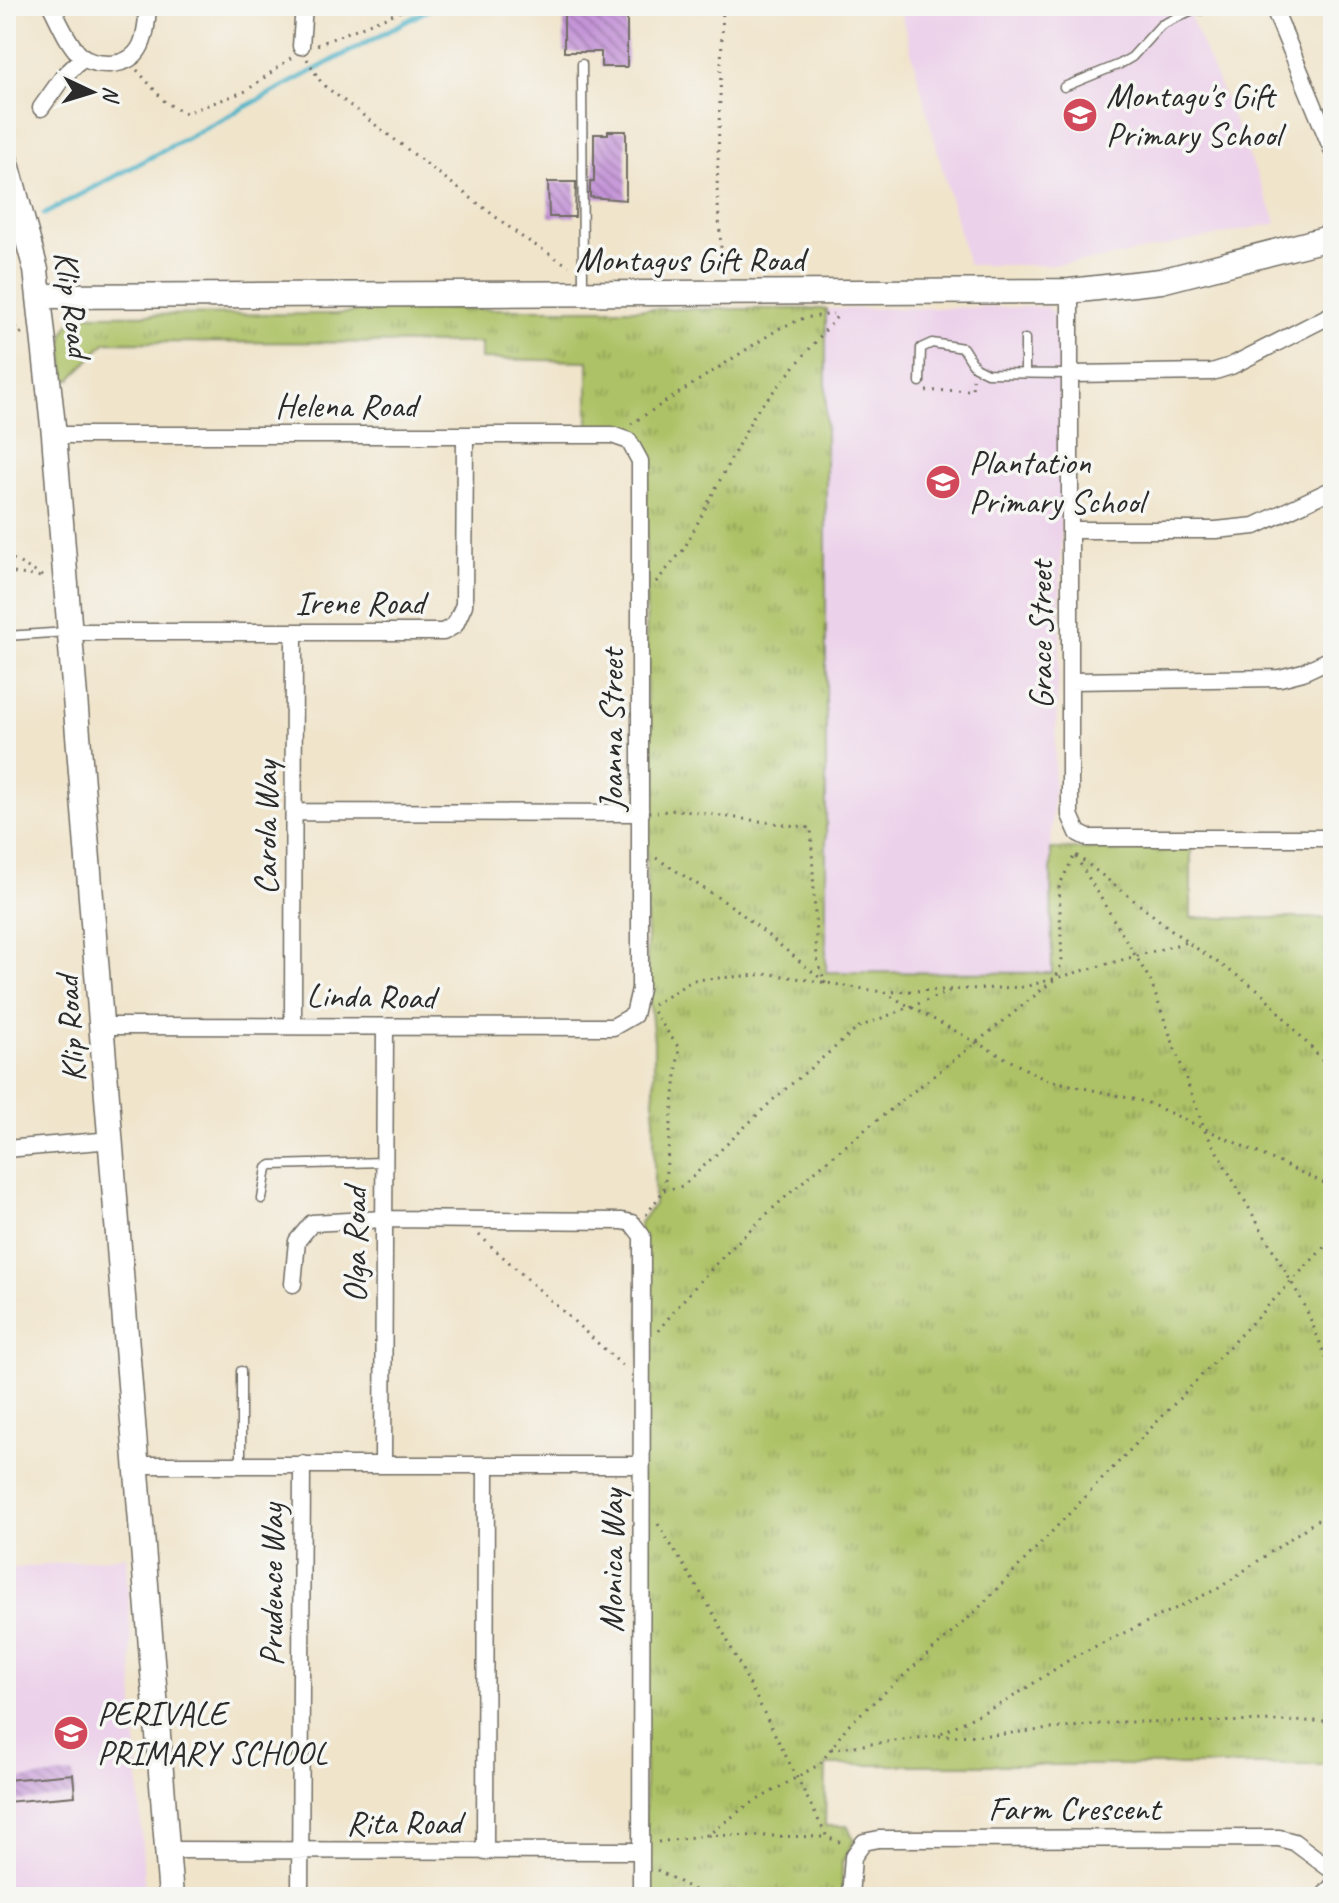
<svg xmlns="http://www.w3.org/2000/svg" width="1339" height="1903" viewBox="0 0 1339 1903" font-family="Caveat,sans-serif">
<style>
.built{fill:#ecd1ea}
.grass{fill:url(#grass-tufts);stroke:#6c7648;stroke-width:2}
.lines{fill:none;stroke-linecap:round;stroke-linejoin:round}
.stream{stroke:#4ab3c8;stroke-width:5}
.building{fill:url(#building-back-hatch)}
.lane-casing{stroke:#706c63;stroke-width:11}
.street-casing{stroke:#706c63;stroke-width:19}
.secondary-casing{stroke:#706c63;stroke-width:27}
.path{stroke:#706c63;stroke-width:3;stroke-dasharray:2 6;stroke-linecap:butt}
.lane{stroke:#fff;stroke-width:8}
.street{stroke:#fff;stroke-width:16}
.secondary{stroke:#fff;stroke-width:24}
.labels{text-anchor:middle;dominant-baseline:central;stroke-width:7;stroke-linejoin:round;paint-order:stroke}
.poi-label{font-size:34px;fill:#2b2b2b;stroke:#f6f6f2;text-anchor:start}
.street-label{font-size:34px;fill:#2b2b2b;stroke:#f6f6f2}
</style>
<defs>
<pattern id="grass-tufts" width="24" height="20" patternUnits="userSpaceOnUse" patternTransform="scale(2)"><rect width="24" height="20" fill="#adc266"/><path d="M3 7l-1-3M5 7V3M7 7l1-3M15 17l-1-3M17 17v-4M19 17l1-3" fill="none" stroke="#8d9e54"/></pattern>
<pattern id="building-back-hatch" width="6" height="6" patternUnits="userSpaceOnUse" patternTransform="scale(2)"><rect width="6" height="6" fill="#c494d7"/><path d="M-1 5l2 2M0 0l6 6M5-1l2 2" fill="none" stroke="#9f79af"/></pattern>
</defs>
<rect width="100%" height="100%" fill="#f6f6f2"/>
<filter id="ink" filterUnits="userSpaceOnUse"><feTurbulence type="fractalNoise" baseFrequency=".0125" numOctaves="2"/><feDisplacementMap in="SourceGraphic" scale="16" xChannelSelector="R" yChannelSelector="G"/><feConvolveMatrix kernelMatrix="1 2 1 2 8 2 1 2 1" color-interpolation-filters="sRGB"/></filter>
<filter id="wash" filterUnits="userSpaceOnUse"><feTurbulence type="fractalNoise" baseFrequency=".006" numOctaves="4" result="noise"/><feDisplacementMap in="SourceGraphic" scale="32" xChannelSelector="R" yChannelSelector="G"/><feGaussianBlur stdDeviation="1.8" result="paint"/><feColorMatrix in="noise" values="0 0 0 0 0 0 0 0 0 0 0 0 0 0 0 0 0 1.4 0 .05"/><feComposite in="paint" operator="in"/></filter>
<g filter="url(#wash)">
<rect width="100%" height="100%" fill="#f0e4cb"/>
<path class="built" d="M 899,6 L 1186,6 L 1277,223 L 1097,260 L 1050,265 L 968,265 Z
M 1047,307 L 1062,322 L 1060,641 L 1051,849 L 1052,973 L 826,972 L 826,309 Z
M 126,1556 L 145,1897 L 6,1897 L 6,1569 Z"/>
<path class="grass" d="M 382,309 L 826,309 L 826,972 L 1052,973 L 1051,849 L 1191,849 L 1191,918 L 1333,918 L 1333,1765 L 826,1765 L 825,1826 L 848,1826 L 854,1841 L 842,1862 L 842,1897 L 646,1897 L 639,1224 L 654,1204 L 654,1041 L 647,974 L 646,452 L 628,432 L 588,428 L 588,361 L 481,359 L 481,343 L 106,342 L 70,380 L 66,380 C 64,352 54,332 79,315 L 336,314 Z"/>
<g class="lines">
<path class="stream" d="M 44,214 L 435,6
M 6,233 L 8,233"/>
</g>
<g id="blocks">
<path class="building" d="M 564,6 L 627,6 L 627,67 L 601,67 L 601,52 L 564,52 Z
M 608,131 L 626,131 L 626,200 L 590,197 L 590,182 L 594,182 L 594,134 L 608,134 Z
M 548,182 L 576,182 L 575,217 L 549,217 Z
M 73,1774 L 75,1796 L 6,1802 L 6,1780 Z"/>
</g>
</g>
<g filter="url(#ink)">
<use href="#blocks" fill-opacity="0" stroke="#706c63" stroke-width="2"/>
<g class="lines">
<defs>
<path id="lane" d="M 582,64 L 583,292
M 1064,87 L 1120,64 L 1132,57 L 1161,25 L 1201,6
M 1025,339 L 1025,372
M 920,382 L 921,348 L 932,343 L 963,348 L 975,367 L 987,373 L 1070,374
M 6,636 L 67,632
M 262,1199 L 267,1168 L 272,1165 L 384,1162
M 241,1464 L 241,1371"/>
<path id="street" d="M 51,6 C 59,21 67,42 80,55 C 87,62 99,64 109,64 C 144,63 146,35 148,6
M 1201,6 L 1202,6
M 1273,6 L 1333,152
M 301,46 L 304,6
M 41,108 L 63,77 L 84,57
M 1070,291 L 1070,815 L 1078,833 L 1088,838 L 1333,838
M 1070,374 L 1212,372 L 1231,366 L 1333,314
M 54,435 L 612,435 L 629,441 L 640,461 L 640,989 L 634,1015 L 613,1027 L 104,1026
M 1071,530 L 1216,530 L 1255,526 L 1333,489
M 72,632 L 443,632 L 455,625 L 464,605 L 465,435
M 1070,681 L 1280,678 L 1303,672 L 1333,658
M 296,812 L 641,813
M 293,1025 L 294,632
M 6,1149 L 112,1140
M 293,1284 L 297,1241 L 312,1223 L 384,1219 L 622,1221 L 632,1223 L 642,1236 L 641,1897
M 383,1464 L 385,1027
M 138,1465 L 640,1465
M 168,1850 L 640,1851
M 485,1852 L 486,1465
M 300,1897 L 302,1464
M 850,1897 L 853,1857 L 864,1842 L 879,1839 L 1279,1838 L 1294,1842 L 1333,1871
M 1323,1897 L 1333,1885"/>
<path id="secondary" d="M 6,160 L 36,270 L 54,435 L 171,1897
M 40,296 L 1070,291 L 1161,281 L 1333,237"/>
</defs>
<use href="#lane" class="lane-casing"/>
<use href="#street" class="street-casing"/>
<use href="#secondary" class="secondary-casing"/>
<path class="path" d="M 723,6 L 717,189 L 721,248 L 739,272
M 317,45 L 413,6
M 307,59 L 322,84 L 522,237 L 569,266
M 137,70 L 166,103 L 186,113 L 246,91 L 292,57
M 6,321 L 16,321 L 17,333
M 6,341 L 23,332
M 926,391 L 972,390 L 973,379
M 631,424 L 780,328 L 804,318 L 833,314
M 6,555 L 44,577
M 6,572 L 42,577
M 656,582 L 684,549 L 755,413 L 840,313
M 1076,857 L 1150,980 L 1205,1131 L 1305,1306 L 1333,1375
M 656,858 L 736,909 L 825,982 L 817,959 L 811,828 L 677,810 L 657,812
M 885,992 L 1024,987 L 1187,942
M 653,1005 L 693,980 L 771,974 L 883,992 L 1044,1079 L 1146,1102 L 1333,1187
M 664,1190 L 683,1186 L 775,1098 L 859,1027 L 953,990
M 646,1215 L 664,1190 L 679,1048 L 652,1010
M 479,1235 L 624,1367
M 658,1331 C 771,1187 918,1094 1056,978 L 1062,961 L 1059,886 L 1075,854 L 1187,942 L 1260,991 L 1333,1072
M 658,1524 L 715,1616 L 827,1837 L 842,1843
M 939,1736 L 992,1735 L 1120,1722 L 1333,1721
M 831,1749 L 935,1736 L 1008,1700 L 1075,1656 L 1219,1588 L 1333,1509
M 708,1835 L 827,1837
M 658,1842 L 708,1835 L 745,1807 L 820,1764 L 848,1725 L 973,1614 L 1333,1238
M 657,1870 L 707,1897"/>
<use href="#lane" class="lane"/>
<use href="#street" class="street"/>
<use href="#secondary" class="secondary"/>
</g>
</g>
<defs>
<symbol id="school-disc" viewBox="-11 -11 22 22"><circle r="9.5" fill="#d1495b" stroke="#f6f6f2"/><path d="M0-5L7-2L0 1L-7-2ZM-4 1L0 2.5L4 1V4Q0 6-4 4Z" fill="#fff"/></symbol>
</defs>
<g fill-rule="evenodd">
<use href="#school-disc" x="1060" y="95" width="40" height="40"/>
<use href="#school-disc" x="923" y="462" width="40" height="40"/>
<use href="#school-disc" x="51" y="1713" width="40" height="40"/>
</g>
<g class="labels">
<g class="poi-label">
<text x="1106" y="95">Montagu's Gift<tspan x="1106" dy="39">Primary School</tspan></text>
<text x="969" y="462">Plantation<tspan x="969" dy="39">Primary School</tspan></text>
<text x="97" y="1713">PERIVALE<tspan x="97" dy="39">PRIMARY SCHOOL</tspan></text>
</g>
<g class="street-label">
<text x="690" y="259">Montagus Gift Road</text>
<text transform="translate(73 304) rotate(82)">Klip Road</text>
<text x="346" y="405">Helena Road</text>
<text x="360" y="602">Irene Road</text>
<text transform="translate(1040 635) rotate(-90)">Grace Street</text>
<text transform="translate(611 730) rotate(-90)">Joanna Street</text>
<text transform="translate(265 828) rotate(-90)">Carola Way</text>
<text transform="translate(371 996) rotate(1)">Linda Road</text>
<text transform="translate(70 1029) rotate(-94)">Klip Road</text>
<text transform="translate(354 1245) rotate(-90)">Olga Road</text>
<text transform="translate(611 1561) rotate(-90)">Monica Way</text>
<text transform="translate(271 1585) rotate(-90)">Prudence Way</text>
<text x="1074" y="1808">Farm Crescent</text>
<text x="404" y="1822">Rita Road</text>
</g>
</g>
<rect width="1339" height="1903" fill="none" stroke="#f6f6f2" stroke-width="32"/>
<g transform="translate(92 92) rotate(94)" stroke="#f6f6f2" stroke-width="6" paint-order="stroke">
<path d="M0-6L14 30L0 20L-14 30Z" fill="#2b2b2b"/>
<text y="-12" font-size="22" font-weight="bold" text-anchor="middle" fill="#2b2b2b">N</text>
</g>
</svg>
